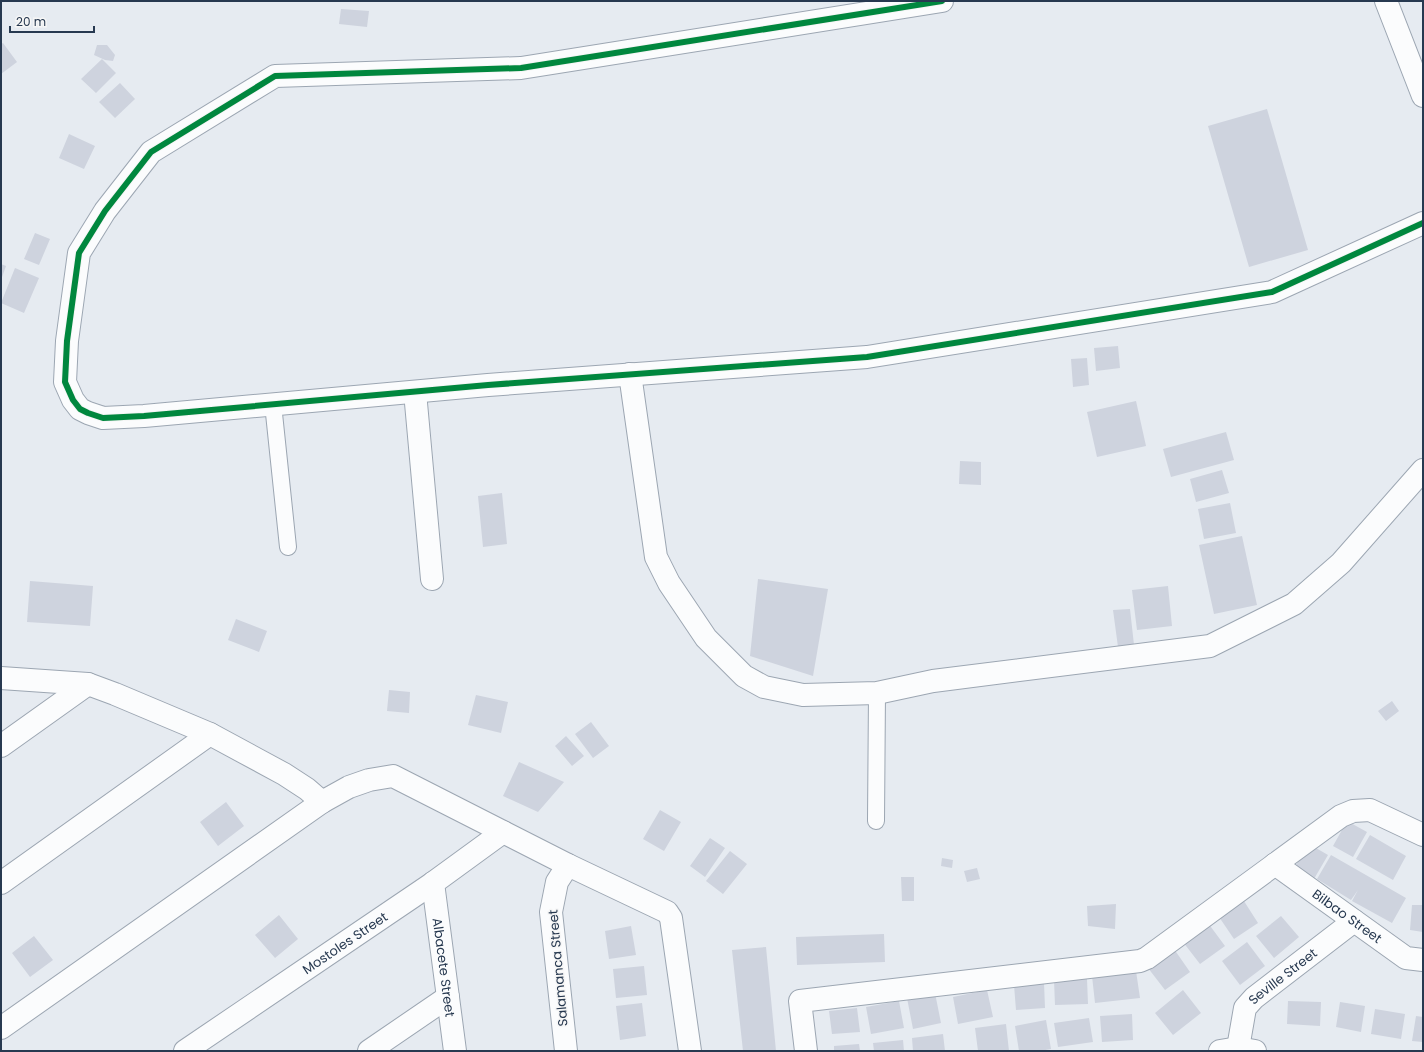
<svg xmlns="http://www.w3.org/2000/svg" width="1424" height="1052" viewBox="0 0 1424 1052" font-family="Poppins,sans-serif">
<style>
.building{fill:#ced3de}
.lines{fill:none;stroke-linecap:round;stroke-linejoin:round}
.lane-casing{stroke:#9ca6b2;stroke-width:18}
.street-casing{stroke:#9ca6b2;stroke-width:24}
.lane{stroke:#fbfcfd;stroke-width:16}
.street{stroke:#fbfcfd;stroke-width:22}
.cycleway-casing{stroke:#f6f6f6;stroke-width:8}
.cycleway{stroke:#00873e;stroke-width:6}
.labels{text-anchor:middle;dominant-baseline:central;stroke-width:3;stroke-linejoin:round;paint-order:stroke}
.street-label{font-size:13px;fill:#273950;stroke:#f6f6f6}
</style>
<rect width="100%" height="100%" fill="#e6ebf1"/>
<path class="building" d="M 341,9 L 369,11 L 367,27 L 339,24 Z
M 3,43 L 17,62 L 1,74 L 1,44 Z
M 97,45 L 107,45 L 115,55 L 113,61 L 105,60 L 94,55 Z
M 102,59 L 116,73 L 96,93 L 81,79 Z
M 120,83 L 135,99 L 115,118 L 99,102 Z
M 1267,109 L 1308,250 L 1249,267 L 1208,126 Z
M 69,134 L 95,146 L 84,169 L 59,158 Z
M 35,233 L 50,239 L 39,265 L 24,259 Z
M 1,264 L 6,266 L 1,280 Z
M 15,268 L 39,278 L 24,313 L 1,303 Z
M 1118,346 L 1120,368 L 1096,371 L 1094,348 Z
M 1087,358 L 1089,385 L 1073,387 L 1071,359 Z
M 1136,401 L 1146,446 L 1097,457 L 1087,412 Z
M 1226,432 L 1234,460 L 1171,477 L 1163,449 Z
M 960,461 L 981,462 L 981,485 L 959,484 Z
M 1222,470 L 1229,493 L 1196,502 L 1190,479 Z
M 502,493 L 507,544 L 483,547 L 478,496 Z
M 1230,503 L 1236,533 L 1204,539 L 1198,509 Z
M 1242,536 L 1257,605 L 1214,614 L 1199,545 Z
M 758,579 L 828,589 L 813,676 L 750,656 Z
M 30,581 L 93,586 L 90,626 L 27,622 Z
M 1168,586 L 1172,626 L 1137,630 L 1132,590 Z
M 1130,609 L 1134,645 L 1118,647 L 1113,610 Z
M 236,619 L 267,631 L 259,652 L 228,640 Z
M 389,690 L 410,692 L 409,713 L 387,711 Z
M 476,695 L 508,702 L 501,733 L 468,725 Z
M 1392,701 L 1399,711 L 1386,721 L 1378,711 Z
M 591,722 L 609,746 L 593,758 L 575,734 Z
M 566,736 L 584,756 L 572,766 L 555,746 Z
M 519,762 L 564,782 L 538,812 L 503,796 Z
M 226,802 L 244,826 L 218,846 L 200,822 Z
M 660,810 L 681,822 L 664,851 L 643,839 Z
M 1347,821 L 1367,832 L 1353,857 L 1333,846 Z
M 1370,835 L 1406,856 L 1393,880 L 1356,859 Z
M 710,838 L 725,848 L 705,877 L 690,866 Z
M 1309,844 L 1328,855 L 1314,879 L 1295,867 Z
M 730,851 L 747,864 L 723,894 L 706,881 Z
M 1331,855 L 1406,898 L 1392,923 L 1352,901 L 1358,890 L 1351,900 L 1317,879 Z
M 942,858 L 953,860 L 952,868 L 941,866 Z
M 977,868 L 980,879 L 967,882 L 964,871 Z
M 901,877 L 914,877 L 914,901 L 902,901 Z
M 1242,898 L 1258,923 L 1234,939 L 1217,914 Z
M 1116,904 L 1115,929 L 1088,926 L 1087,906 Z
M 1412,905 L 1423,905 L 1423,932 L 1410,930 Z
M 279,915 L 298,939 L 275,958 L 255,935 Z
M 1281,916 L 1299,937 L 1274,958 L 1256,936 Z
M 1208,923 L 1225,946 L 1200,964 L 1183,942 Z
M 631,926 L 636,955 L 609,959 L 605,931 Z
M 884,934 L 885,962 L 797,965 L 796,937 Z
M 34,936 L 53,960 L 30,977 L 12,953 Z
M 1247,942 L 1265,966 L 1240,985 L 1222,961 Z
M 766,947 L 776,1051 L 743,1051 L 732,950 Z
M 1174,949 L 1190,972 L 1165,990 L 1148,968 Z
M 644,966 L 647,995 L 616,998 L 613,969 Z
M 1136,971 L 1140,998 L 1095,1003 L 1092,976 Z
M 1087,979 L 1088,1004 L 1055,1005 L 1054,980 Z
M 1044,983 L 1045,1008 L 1016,1010 L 1014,985 Z
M 987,990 L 993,1017 L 958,1024 L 953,997 Z
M 1183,990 L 1201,1013 L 1173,1035 L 1155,1013 Z
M 935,993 L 941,1023 L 913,1029 L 907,998 Z
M 899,1001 L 904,1028 L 871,1034 L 866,1007 Z
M 1288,1001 L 1321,1002 L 1320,1026 L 1287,1024 Z
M 1340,1002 L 1365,1006 L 1361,1032 L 1336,1027 Z
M 642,1003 L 646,1036 L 620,1040 L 616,1006 Z
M 857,1008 L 860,1032 L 832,1034 L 829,1011 Z
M 1375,1009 L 1405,1014 L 1401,1039 L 1371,1034 Z
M 1132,1014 L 1133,1040 L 1102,1042 L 1100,1016 Z
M 1416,1016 L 1423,1017 L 1423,1042 L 1412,1041 Z
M 1089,1018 L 1093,1042 L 1058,1047 L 1054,1023 Z
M 1046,1020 L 1051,1049 L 1040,1051 L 1019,1051 L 1015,1026 Z
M 1006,1024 L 1009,1051 L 978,1051 L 975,1028 Z
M 943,1034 L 945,1051 L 913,1051 L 912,1038 Z
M 903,1040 L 904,1051 L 874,1051 L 873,1043 Z
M 859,1044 L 860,1051 L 834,1051 L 834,1046 Z"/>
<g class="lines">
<defs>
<path id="lane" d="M 273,404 L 288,547
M 876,821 L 877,693"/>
<g id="street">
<path d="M 942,1 L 521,68 L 275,76 L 151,152 L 105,211 L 79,253 L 67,341 L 65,382 L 73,400 L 80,409 L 88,413 L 103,418 L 144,416 L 488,385 L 867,357 L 1272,292 L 1423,223"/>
<path d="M 1386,1 L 1423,96"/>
<path d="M 630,374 L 656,557 L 669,583 L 706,638 L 744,676 L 764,687 L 803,695 L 877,693 L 933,681 L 1210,646 L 1294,604 L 1341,563 L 1423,470"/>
<path d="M 415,392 L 432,579"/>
<path d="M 1,678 L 88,684 L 115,694 L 210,734 L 284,774 L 307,789 L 322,802"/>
<path d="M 1,746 L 88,684"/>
<path id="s1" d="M 1275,864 L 1406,958 L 1423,960"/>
<path d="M 1,883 L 210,734"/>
<path id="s2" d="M 433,883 L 455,1051"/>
<path d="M 1,1028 L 322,802 L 349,787 L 369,780 L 393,776 L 568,865 L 667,912 L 671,918 L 690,1051"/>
<path id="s3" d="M 1238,1048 L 1245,1008 L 1254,998 L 1354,921"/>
<path id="s4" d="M 185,1051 L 433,883 L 503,832"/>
<path d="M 369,1051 L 448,997"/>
<path d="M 566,1051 L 551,912 L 557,882 L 568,865"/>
<path d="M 806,1051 L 800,1001 L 1140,961 L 1147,958 L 1341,816 L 1353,811 L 1370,810 L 1423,835"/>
<path d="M 1220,1051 L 1238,1048 L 1255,1051"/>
</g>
</defs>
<use href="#lane" class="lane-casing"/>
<use href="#street" class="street-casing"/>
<use href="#lane" class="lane"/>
<use href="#street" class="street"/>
<defs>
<path id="cycleway" d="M 942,1 L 521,68 L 275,76 L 151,152 L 105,211 L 79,253 L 67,341 L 65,382 L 73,400 L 80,409 L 88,413 L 103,418 L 144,416 L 488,385 L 867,357 L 1272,292 L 1423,223"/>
</defs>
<use href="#cycleway" class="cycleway-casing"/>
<use href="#cycleway" class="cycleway"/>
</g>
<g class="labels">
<g class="street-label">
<text stroke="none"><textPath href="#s1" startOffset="89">Bilbao Street</textPath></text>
<text stroke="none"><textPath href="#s4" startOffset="193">Mostoles Street</textPath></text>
<text stroke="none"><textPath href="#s2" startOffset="85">Albacete Street</textPath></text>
<text transform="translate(558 968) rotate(-95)">Salamanca Street</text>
<text stroke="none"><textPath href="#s3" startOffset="90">Seville Street</textPath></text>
</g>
</g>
<rect width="1424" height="1052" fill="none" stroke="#273950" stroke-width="4"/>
<path d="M10 26v6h84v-6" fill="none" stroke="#273950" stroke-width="2"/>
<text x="16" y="26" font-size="12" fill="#273950" stroke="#f6f6f6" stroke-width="3" paint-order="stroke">20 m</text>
</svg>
